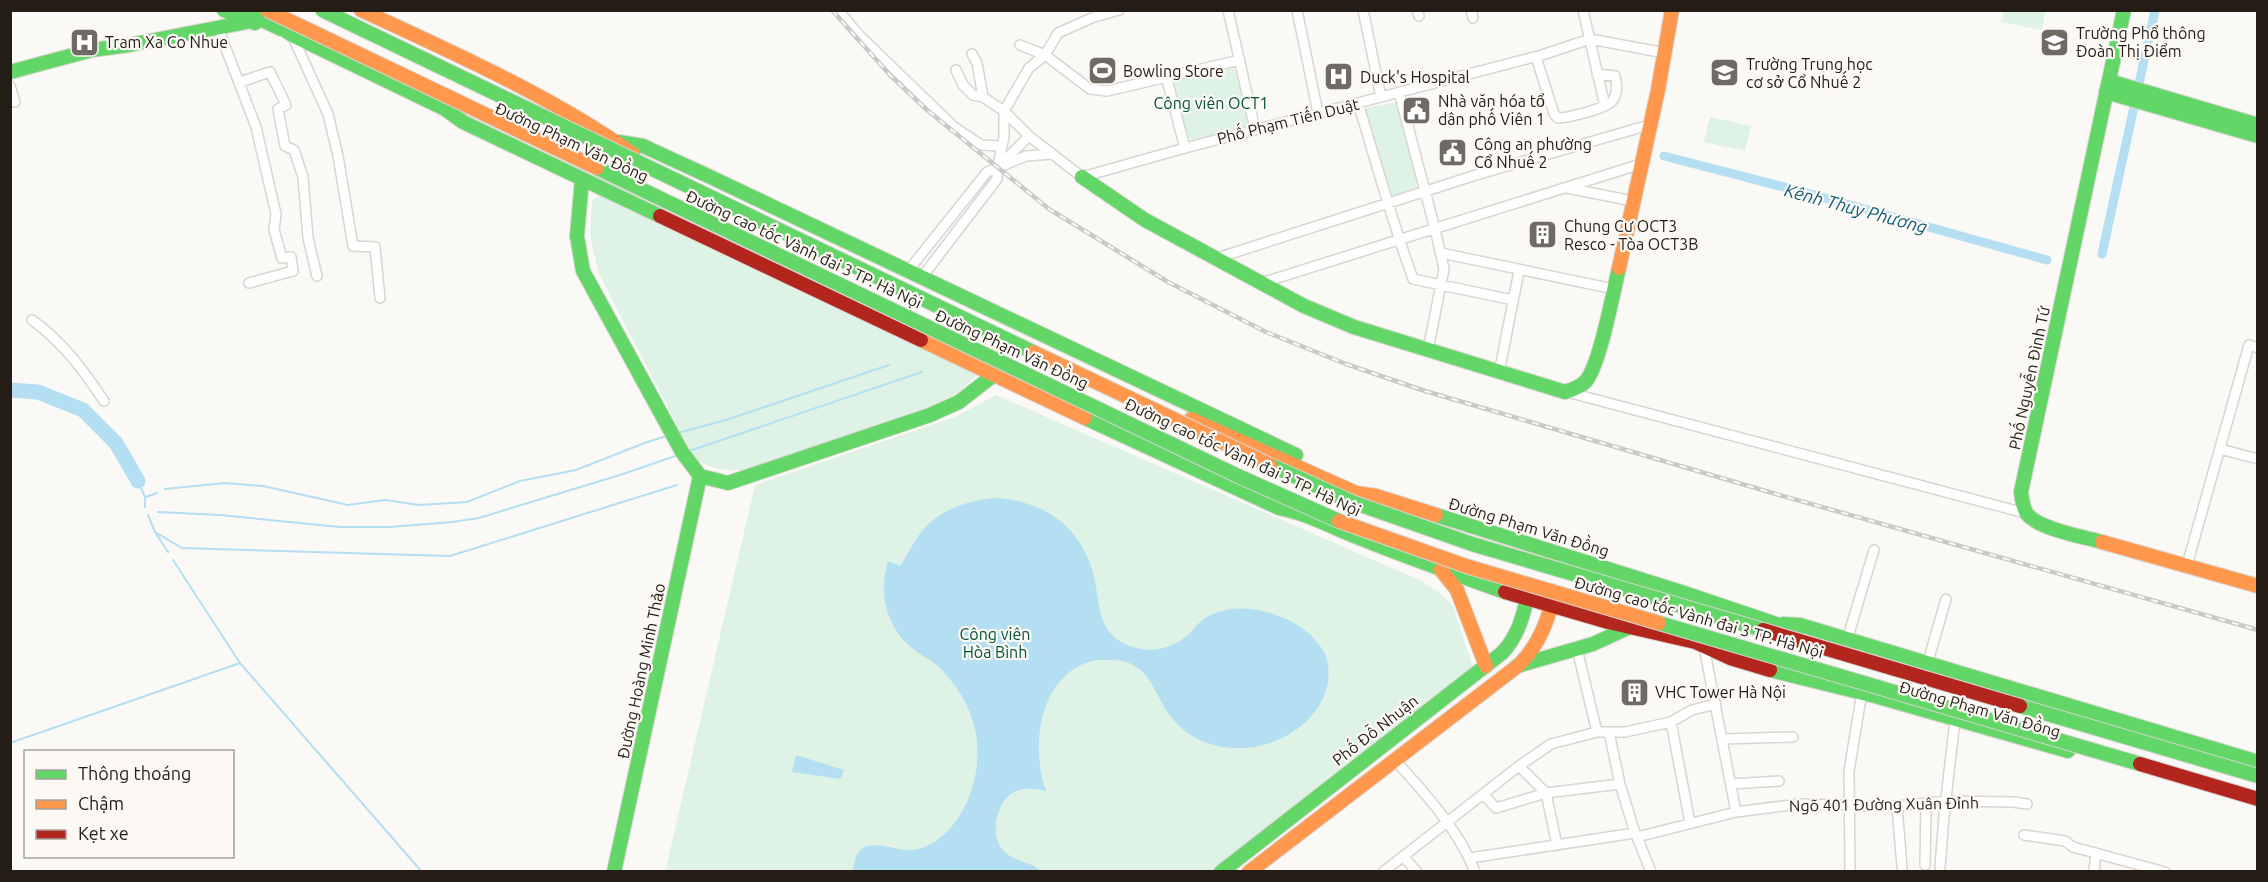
<svg xmlns="http://www.w3.org/2000/svg" width="2268" height="882" viewBox="0 0 2268 882" font-family="Ubuntu,sans-serif">
<style>
.green{fill:#def2e6}
.water{fill:#b4def2}
.lines{fill:none;stroke-linecap:round;stroke-linejoin:round}
.stream{stroke:#b4def2;stroke-width:2}
.canal{stroke:#b4def2;stroke-width:9}
.river{stroke:#b4def2;stroke-width:15}
.street-casing{stroke:#d9d5cf;stroke-width:12}
.fast-casing{stroke:#d9d5cf;stroke-width:16}
.slow-casing{stroke:#d9d5cf;stroke-width:16}
.jam-casing{stroke:#d9d5cf;stroke-width:16}
.street{stroke:#fefefe;stroke-width:9}
.fast{stroke:#63d668;stroke-width:14}
.slow{stroke:#ff974d;stroke-width:14}
.jam{stroke:#b3261e;stroke-width:14}
.rail-casing{stroke:#cac9c8;stroke-width:4.5}
.rail{stroke:#fcf9f5;stroke-width:2;stroke-dasharray:7;stroke-linecap:butt}
.fast-bridge-casing{stroke:#d6d4d2;stroke-width:16;stroke-linecap:butt}
.slow-bridge-casing{stroke:#d6d4d2;stroke-width:16;stroke-linecap:butt}
.jam-bridge-casing{stroke:#d6d4d2;stroke-width:16;stroke-linecap:butt}
.fast-bridge{stroke:#63d668;stroke-width:14}
.slow-bridge{stroke:#ff974d;stroke-width:14}
.jam-bridge{stroke:#b3261e;stroke-width:14}
.labels{text-anchor:middle;dominant-baseline:central;stroke-width:4.5;stroke-linejoin:round;paint-order:stroke}
.poi-label{font-size:16px;fill:#231d16;stroke:#fcf9f5;text-anchor:start}
.park-label{font-size:16px;fill:#03543a;stroke:#fcf9f5}
.street-label{font-size:16px;fill:#231d16;stroke:#fcf9f5}
.water-label{font-size:18px;font-style:italic;fill:#135e7b;stroke:#fcf9f5}
</style>
<rect width="100%" height="100%" fill="#fbf9f6"/>
<path class="green" d="M 2037,11 L 2045,12 L 2042,30 L 2001,22 L 2004,11 Z
M 1223,66 L 1235,69 L 1249,119 L 1244,128 L 1195,140 L 1185,137 L 1173,83 L 1177,78 Z
M 1398,102 L 1422,190 L 1390,199 L 1365,108 Z
M 1710,117 L 1751,126 L 1745,151 L 1704,142 Z
M 603,194 L 976,374 L 975,377 L 956,394 L 930,407 L 745,469 C 731,473 702,467 693,456 L 598,272 L 590,234 L 592,201 Z
M 996,395 L 1422,581 L 1442,595 L 1453,606 L 1473,668 L 1213,871 L 665,872 L 755,485 L 957,416 Z"/>
<path class="water" d="M 998,498 C 1044,502 1077,524 1092,569 C 1102,601 1093,636 1136,648 C 1154,653 1174,647 1188,635 C 1194,629 1198,623 1205,618 C 1228,604 1257,607 1281,617 C 1298,623 1315,636 1324,652 C 1333,670 1328,693 1317,709 C 1284,755 1208,764 1171,717 C 1156,698 1153,673 1129,663 C 1119,659 1103,659 1092,661 C 1039,675 1030,747 1046,791 C 1035,789 1024,787 1014,792 C 996,801 989,837 1004,851 C 1014,862 1031,861 1041,871 L 853,871 C 857,826 893,855 918,849 C 953,840 974,798 977,764 C 981,726 965,693 938,666 C 930,659 920,655 912,648 C 886,627 878,593 888,561 L 900,566 C 906,557 911,547 917,538 C 935,510 967,500 998,498 Z
M 796,755 L 844,770 L 841,779 L 792,772 Z"/>
<g class="lines">
<path class="stream" d="M 678,433 L 726,420 L 889,365
M 689,451 L 922,372
M 138,481 L 145,497 L 145,507
M 165,489 L 225,483 L 263,486 L 348,505 L 385,500 L 419,505 L 467,502 L 520,481 L 576,470 L 647,442 L 667,436
M 146,497 L 157,493
M 158,512 L 220,515 L 340,527 L 389,527 L 452,522 L 479,518 L 623,474 L 678,455
M 148,515 L 155,532 L 168,552
M 155,532 L 182,548 L 450,556 L 677,485
M 173,560 L 240,663 L 422,872
M 10,743 L 240,663"/>
<path class="canal" d="M 1664,156 L 1807,193 L 2047,260
M 2102,254 L 2155,10"/>
<path class="river" d="M 10,390 L 38,392 L 83,410 L 116,443 L 138,481"/>
<defs>
<path id="street" d="M 838,10 L 859,35 L 954,127 L 981,145 L 1002,146
M 1228,10 L 1255,129
M 1297,10 L 1318,113
M 1363,10 L 1381,97
M 1417,10 L 1419,16
M 1471,10 L 1473,18
M 1583,10 L 1605,106
M 218,28 L 256,127 L 276,214 L 274,230 L 282,258 L 291,257 L 293,271 L 249,283
M 292,35 L 328,114 L 338,156 L 353,246 L 375,247 L 380,298
M 1020,45 L 1045,55 L 1090,89 L 1107,91 L 1240,60
M 972,54 L 977,63 L 983,97
M 1536,57 L 1554,114 L 1558,118 C 1568,118 1608,108 1613,100 C 1618,93 1617,84 1615,76 L 1597,74
M 1166,76 L 1185,148
M 240,82 L 270,72 L 286,105 L 278,109 L 285,146 L 294,150 L 303,177 L 308,238 L 317,276
M 10,86 L 15,102
M 1399,92 L 1435,229 L 1444,269 L 1428,350
M 1358,103 C 1376,162 1392,221 1413,279 L 1513,300
M 1029,136 L 1082,177 L 1185,148 L 1542,55 L 1590,39 L 1665,53
M 998,167 L 1029,136 L 1004,111 L 1029,68 L 1045,55 L 1058,33 L 1094,17 L 1119,10
M 1567,188 L 1633,201
M 1441,253 L 1614,289
M 1214,259 L 1476,175 L 1649,125
M 908,271 L 987,172 L 1026,156 L 1052,154
M 922,277 L 997,179 L 997,169 L 1004,137 L 1004,111 L 983,97 L 973,95 L 963,85 L 956,70
M 1261,283 L 1641,164
M 32,320 C 62,341 84,371 104,401
M 1499,373 L 1519,271
M 1567,392 L 2025,513
M 2220,449 L 2258,459
M 2187,565 L 2249,345 L 2258,348
M 1847,640 L 1874,550
M 1704,647 L 1736,812
M 1577,649 L 1597,732
M 1927,665 L 1946,599
M 1671,722 L 1690,823
M 1609,732 L 1620,784 L 1635,833
M 1723,739 L 1793,737
M 1394,759 C 1424,792 1459,830 1475,872
M 1519,766 L 1546,793 L 1557,845
M 1731,784 L 1779,781
M 1483,794 L 1496,808 L 1546,793 L 1620,784
M 1897,806 L 1902,867
M 2024,835 L 2065,841 L 2073,847 L 2165,872
M 1637,837 L 1736,812 L 1799,804 L 1897,806 L 1946,801 L 2013,802 L 2027,804
M 1637,837 L 1651,872
M 1403,856 L 1417,872
M 1470,858 L 1635,833 L 1637,837
M 1925,865 L 1926,803
M 1940,867 L 1944,816 L 1955,720
M 1383,872 L 1519,766 L 1551,744 L 1597,732 L 1625,732 L 1671,722 L 1692,710 L 1716,704
M 1850,872 L 1849,771 L 1862,692
M 2094,872 L 2096,853"/>
<path id="fast" d="M 224,10 L 255,23
M 241,10 L 281,29
M 272,21 L 292,35 L 445,109 L 463,122 L 660,216
M 10,72 L 92,50 L 129,45 L 247,22
M 2109,81 L 2258,125
M 2106,92 L 2258,136
M 619,142 L 643,146 L 704,174 L 1296,455
M 1082,177 L 1145,220 L 1304,306 L 1354,327 L 1565,392 C 1572,390 1580,387 1586,381 C 1600,364 1613,293 1619,268
M 582,179 L 577,236 L 583,271 L 682,452 L 700,476 L 728,483 L 930,415 L 959,402 L 995,374
M 1085,418 L 1279,508 C 1307,513 1331,527 1357,537 C 1406,557 1455,574 1505,592
M 1436,515 L 1681,592 L 1776,624 L 1797,635
M 2102,542 C 2084,537 2039,529 2027,514 C 2023,508 2022,500 2021,492 L 2124,10
M 1783,624 L 1800,625 L 2258,762
M 1517,666 L 1593,644 L 1630,627
M 1770,670 L 1875,696 L 2068,751
M 614,872 L 700,476
M 1221,872 L 1502,653 C 1517,637 1522,620 1527,599"/>
<path id="slow" d="M 361,10 C 452,52 551,96 633,154
M 1619,268 L 1658,90 L 1672,10
M 921,340 L 1085,418
M 1191,419 L 1356,493 L 1376,496 L 1436,515
M 2102,542 L 2258,586
M 1441,570 L 1457,590 L 1486,666
M 1249,872 L 1519,665 C 1536,648 1545,629 1551,606"/>
<path id="jam" d="M 660,216 L 921,340
M 1505,592 L 1608,622 L 1695,642 L 1730,658 L 1770,670"/>
</defs>
<use href="#street" class="street-casing"/>
<use href="#fast" class="fast-casing"/>
<use href="#slow" class="slow-casing"/>
<use href="#jam" class="jam-casing"/>
<use href="#street" class="street"/>
<use href="#fast" class="fast"/>
<use href="#slow" class="slow"/>
<use href="#jam" class="jam"/>
<defs>
<path id="rail" d="M 832,10 L 890,75 L 927,110 L 1049,209 L 1168,282 L 1266,332 L 1346,364 L 1425,391 L 1776,494 L 2258,630"/>
</defs>
<use href="#rail" class="rail-casing"/>
<use href="#rail" class="rail"/>
<defs>
<path id="fast-bridge" d="M 322,10 L 1033,352
M 597,168 L 1238,476 L 1339,521
M 1270,465 L 1352,502 L 1472,544 L 1763,630
M 1659,623 L 2140,764
M 2020,706 L 2258,776"/>
<path id="slow-bridge" d="M 267,10 L 597,168
M 1033,352 L 1270,465
M 1339,521 L 1466,566 L 1659,623"/>
<path id="jam-bridge" d="M 1763,630 L 2020,706
M 2140,764 L 2258,799"/>
</defs>
<use href="#fast-bridge" class="fast-bridge-casing"/>
<use href="#slow-bridge" class="slow-bridge-casing"/>
<use href="#jam-bridge" class="jam-bridge-casing"/>
<use href="#fast-bridge" class="fast-bridge"/>
<use href="#slow-bridge" class="slow-bridge"/>
<use href="#jam-bridge" class="jam-bridge"/>
</g>
<defs>
<symbol id="hospital-square" viewBox="-11 -11 22 22"><rect x="-9" y="-9" width="18" height="18" rx="4" fill="#6f6a64" stroke="#fcf9f5"/><path d="M-5-5h3v3.5h4V-5h3V5h-3V1.5h-4V5h-3Z" fill="#fff"/></symbol>
<symbol id="school-square" viewBox="-11 -11 22 22"><rect x="-9" y="-9" width="18" height="18" rx="4" fill="#6f6a64" stroke="#fcf9f5"/><path d="M0-5L7-2L0 1L-7-2ZM-4 1L0 2.5L4 1V4Q0 6-4 4Z" fill="#fff"/></symbol>
<symbol id="stadium-square" viewBox="-11 -11 22 22"><rect x="-9" y="-9" width="18" height="18" rx="4" fill="#6f6a64" stroke="#fcf9f5"/><path d="M0-5a6.5 5 0 1 0 0 10a6.5 5 0 1 0 0-10ZM-3.5-1.8h7v3.6h-7Z" fill="#fff"/></symbol>
<symbol id="civic-square" viewBox="-11 -11 22 22"><rect x="-9" y="-9" width="18" height="18" rx="4" fill="#6f6a64" stroke="#fcf9f5"/><path d="M-.6-6.5H3V-4.5H.6V-3L4-1V1h2V6H-6V1h2V-1L-.6-3ZM-1.2 2.5V6h2.4V2.5Z" fill="#fff"/></symbol>
<symbol id="building-square" viewBox="-11 -11 22 22"><rect x="-9" y="-9" width="18" height="18" rx="4" fill="#6f6a64" stroke="#fcf9f5"/><path d="M-4-6H4V6H1V3H-1V6H-4ZM-2.5-4.3h1.7v1.8h-1.7ZM.8-4.3h1.7v1.8H.8ZM-2.5-1h1.7V.8h-1.7ZM.8-1h1.7V.8H.8Z" fill="#fff"/></symbol>
</defs>
<g fill-rule="evenodd">
<use href="#hospital-square" x="68" y="26" width="33" height="33"/>
<use href="#school-square" x="2038" y="26" width="33" height="33"/>
<use href="#stadium-square" x="1086" y="54" width="33" height="33"/>
<use href="#school-square" x="1708" y="56" width="33" height="33"/>
<use href="#hospital-square" x="1322" y="60" width="33" height="33"/>
<use href="#civic-square" x="1400" y="94" width="33" height="33"/>
<use href="#civic-square" x="1436" y="136" width="33" height="33"/>
<use href="#building-square" x="1526" y="218" width="33" height="33"/>
<use href="#building-square" x="1618" y="676" width="33" height="33"/>
</g>
<g class="labels">
<g class="poi-label">
<text x="2076" y="33">Trường Phổ thông<tspan x="2076" dy="18">Đoàn Thị Điểm</tspan></text>
<text x="105" y="42">Tram Xa Co Nhue</text>
<text x="1746" y="64">Trường Trung học<tspan x="1746" dy="18">cơ sở Cổ Nhuế 2</tspan></text>
<text x="1123" y="71">Bowling Store</text>
<text x="1360" y="77">Duck's Hospital</text>
<text x="1438" y="101">Nhà văn hóa tổ<tspan x="1438" dy="18">dân phố Viên 1</tspan></text>
<text x="1474" y="144">Công an phường<tspan x="1474" dy="18">Cổ Nhuế 2</tspan></text>
<text x="1564" y="226">Chung Cư OCT3<tspan x="1564" dy="18">Resco - Tòa OCT3B</tspan></text>
<text x="1655" y="692">VHC Tower Hà Nội</text>
</g>
<g class="park-label">
<text x="1211" y="103">Công viên OCT1</text>
<text x="995" y="634">Công viên<tspan x="995" dy="18">Hòa Bình</tspan></text>
</g>
<g class="street-label">
<text transform="translate(1288 121) rotate(-14)">Phố Phạm Tiến Duật</text>
<text transform="translate(572 142) rotate(25)">Đường Phạm Văn Đồng</text>
<text transform="translate(804 249) rotate(25)">Đường cao tốc Vành đai 3 TP. Hà Nội</text>
<text transform="translate(1012 349) rotate(25)">Đường Phạm Văn Đồng</text>
<text transform="translate(2029 378) rotate(-78)">Phố Nguyễn Đình Tứ</text>
<text transform="translate(1243 457) rotate(25)">Đường cao tốc Vành đai 3 TP. Hà Nội</text>
<text transform="translate(1529 527) rotate(17)">Đường Phạm Văn Đồng</text>
<text transform="translate(1699 617) rotate(16)">Đường cao tốc Vành đai 3 TP. Hà Nội</text>
<text transform="translate(641 671) rotate(-78)">Đường Hoàng Minh Thảo</text>
<text transform="translate(1980 709) rotate(16)">Đường Phạm Văn Đồng</text>
<text transform="translate(1375 730) rotate(-38)">Phố Đỗ Nhuận</text>
<text transform="translate(1884 804) rotate(-1)">Ngõ 401 Đường Xuân Đỉnh</text>
</g>
<g class="water-label">
<text transform="translate(1856 208) rotate(15)">Kênh Thuỵ Phương</text>
</g>
</g>
<rect width="2268" height="882" fill="none" stroke="#231d16" stroke-width="24"/>
<rect x="24" y="750" width="210" height="108" fill="#fcf9f5" stroke="#a5a19c" stroke-width="1.5"/>
<rect x="36" y="770" width="30" height="9" fill="#63d668" stroke="#a5a19c" stroke-width="1.5"/>
<text x="78" y="780" font-size="18" fill="#231d16">Thông thoáng</text>
<rect x="36" y="800" width="30" height="9" fill="#ff974d" stroke="#a5a19c" stroke-width="1.5"/>
<text x="78" y="810" font-size="18" fill="#231d16">Chậm</text>
<rect x="36" y="830" width="30" height="9" fill="#b3261e" stroke="#a5a19c" stroke-width="1.5"/>
<text x="78" y="840" font-size="18" fill="#231d16">Kẹt xe</text>
</svg>
